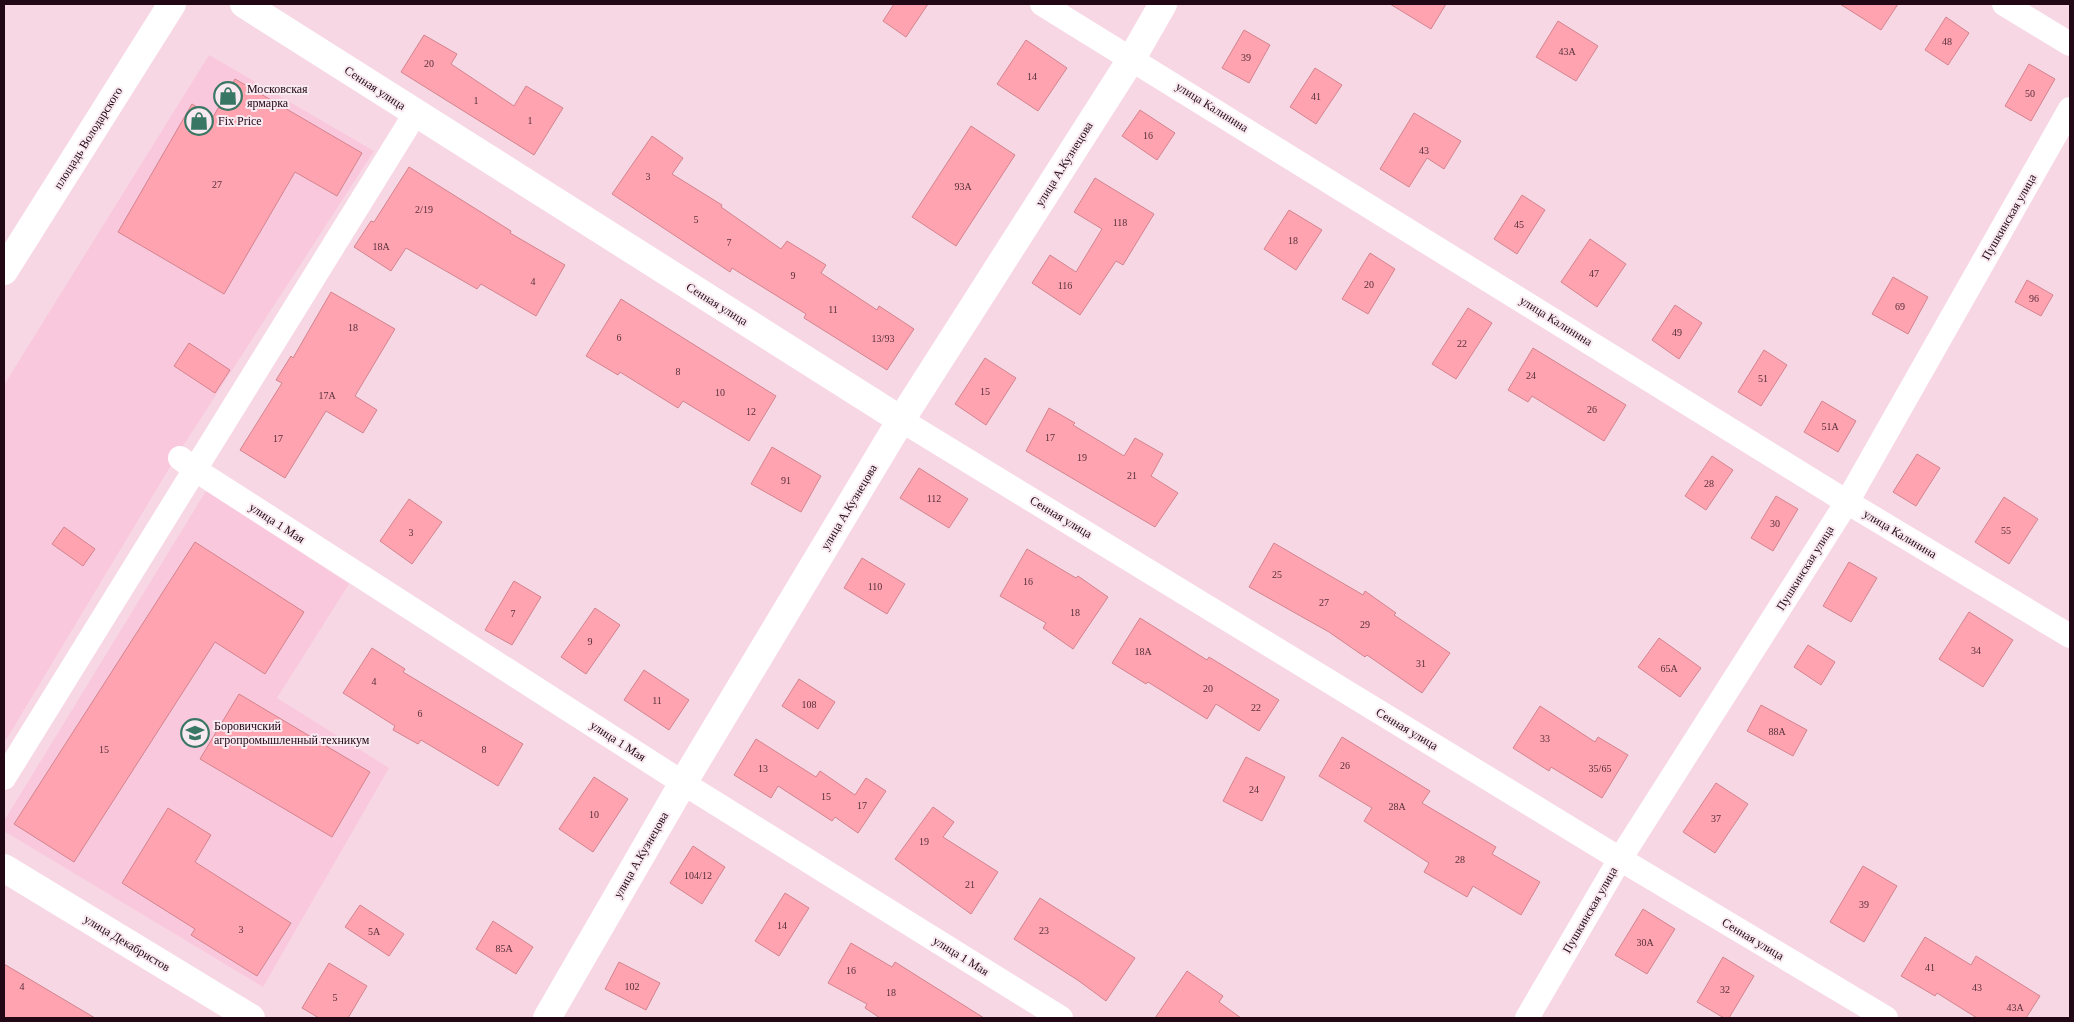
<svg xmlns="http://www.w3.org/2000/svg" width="2074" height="1022" viewBox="0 0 2074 1022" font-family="'Times New Roman',serif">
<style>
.built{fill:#fac8dd}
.building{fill:#fea3af;stroke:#d2848f}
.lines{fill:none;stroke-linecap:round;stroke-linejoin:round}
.minor{stroke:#fff;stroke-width:24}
.tertiary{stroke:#fff;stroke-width:28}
.secondary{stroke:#fff;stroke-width:28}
.primary{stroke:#fff;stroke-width:28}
.labels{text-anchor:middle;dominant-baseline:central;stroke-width:4;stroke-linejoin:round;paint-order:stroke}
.number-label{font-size:10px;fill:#592f3c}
.street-label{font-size:12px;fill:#220815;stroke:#f9e9f0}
.poi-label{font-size:12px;fill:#220815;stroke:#f9e9f0;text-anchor:start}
</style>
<rect width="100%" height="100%" fill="#f7d7e4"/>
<path class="built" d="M 209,55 L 374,151 L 179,452 L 6,740 L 4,738 L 4,385 Z
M 206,491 L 349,584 L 277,698 L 389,768 L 263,987 L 4,831 L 4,821 Z"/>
<path class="building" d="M 894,4 L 928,4 L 906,37 L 883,21 Z
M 1390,4 L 1446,4 L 1431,29 Z
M 1840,4 L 1898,4 L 1881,30 Z
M 1946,17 L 1969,33 L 1948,65 L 1925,50 Z
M 1558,21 L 1598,46 L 1576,81 L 1536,57 Z
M 1244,30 L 1270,45 L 1249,83 L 1222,68 Z
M 424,35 L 457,54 L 451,64 L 514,106 L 526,86 L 563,108 L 534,155 L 401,72 Z
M 1026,40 L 1067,68 L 1038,111 L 997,84 Z
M 2029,64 L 2055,79 L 2031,121 L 2005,106 Z
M 1315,68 L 1342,85 L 1316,124 L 1290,107 Z
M 235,79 L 362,153 L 337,196 L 295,172 L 224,294 L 118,232 L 192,104 L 213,117 Z
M 1140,110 L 1175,133 L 1157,160 L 1122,136 Z
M 1414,113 L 1461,141 L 1444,169 L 1427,158 L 1409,187 L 1380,169 Z
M 971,126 L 1015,155 L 956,246 L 912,217 Z
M 652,136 L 683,158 L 672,174 L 722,205 L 721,207 L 781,249 L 787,241 L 826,265 L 821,273 L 877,310 L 879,306 L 914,329 L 887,370 L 804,318 L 806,314 L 732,268 L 730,272 L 612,194 Z
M 409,167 L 511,231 L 510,233 L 565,265 L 536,316 L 481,284 L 477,289 L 406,248 L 391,271 L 354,247 L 371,221 L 374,222 Z
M 1095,178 L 1154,214 L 1123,265 L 1116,261 L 1080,315 L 1032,283 L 1050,255 L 1076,272 L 1102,229 L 1074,212 Z
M 1522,195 L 1545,210 L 1517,254 L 1494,239 Z
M 1289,210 L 1322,230 L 1296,270 L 1264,249 Z
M 1590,239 L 1626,264 L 1597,307 L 1561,282 Z
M 1370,253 L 1395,269 L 1368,314 L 1342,299 Z
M 1893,277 L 1928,297 L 1908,334 L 1872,314 Z
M 2027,280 L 2053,295 L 2041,316 L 2015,302 Z
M 331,292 L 395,329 L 355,396 L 377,410 L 363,433 L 326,411 L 285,478 L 240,450 L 282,383 L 276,380 L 291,356 L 293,358 Z
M 621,299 L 776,396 L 749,441 L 683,401 L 678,408 L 620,372 L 618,375 L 586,356 Z
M 1675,305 L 1702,323 L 1679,359 L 1652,340 Z
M 1468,308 L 1492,323 L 1456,379 L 1432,364 Z
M 189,343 L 230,370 L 215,393 L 174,366 Z
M 1533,348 L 1626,405 L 1604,441 L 1532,396 L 1528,402 L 1508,390 Z
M 1764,350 L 1787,365 L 1761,406 L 1738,392 Z
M 985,358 L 1016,378 L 986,425 L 955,404 Z
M 1822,401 L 1856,421 L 1838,452 L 1804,432 Z
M 1049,408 L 1075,423 L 1073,425 L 1124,456 L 1135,438 L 1163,454 L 1151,476 L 1178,493 L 1155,527 L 1026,451 Z
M 772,447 L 821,476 L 801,512 L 751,484 Z
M 1917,454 L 1940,468 L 1916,506 L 1893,492 Z
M 1712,456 L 1733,470 L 1706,510 L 1685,496 Z
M 919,468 L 968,499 L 949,528 L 900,498 Z
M 1776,496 L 1798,509 L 1773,551 L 1751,538 Z
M 2004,497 L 2038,519 L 2009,564 L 1975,542 Z
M 409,499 L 442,522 L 412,564 L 380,541 Z
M 64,527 L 95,549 L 83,566 L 52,544 Z
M 195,542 L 304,612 L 265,674 L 215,642 L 74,862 L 14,824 Z
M 1274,543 L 1363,595 L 1365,591 L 1396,613 L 1394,615 L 1450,653 L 1422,693 L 1367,655 L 1365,657 L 1329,632 L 1249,587 Z
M 1027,549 L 1076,578 L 1078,576 L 1108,597 L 1073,649 L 1043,628 L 1046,623 L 1000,596 Z
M 862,558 L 905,584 L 887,614 L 844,588 Z
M 1849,562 L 1877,578 L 1851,622 L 1823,606 Z
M 514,581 L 541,597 L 512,645 L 485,630 Z
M 595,608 L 620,625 L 586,674 L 561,657 Z
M 1969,612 L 2013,640 L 1983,687 L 1939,659 Z
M 1140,618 L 1207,660 L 1209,657 L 1279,700 L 1259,731 L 1216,704 L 1207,719 L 1148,682 L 1146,684 L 1112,663 Z
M 1659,638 L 1701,668 L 1680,697 L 1638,667 Z
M 1808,645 L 1835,662 L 1821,685 L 1794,667 Z
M 372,648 L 405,669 L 403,672 L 523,744 L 498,786 L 421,740 L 418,744 L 393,730 L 395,726 L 343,693 Z
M 644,670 L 689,700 L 669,730 L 624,700 Z
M 799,679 L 835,702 L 818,729 L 782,706 Z
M 239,694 L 370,772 L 332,837 L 200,759 Z
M 1761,705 L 1807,730 L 1793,756 L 1747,731 Z
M 1540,706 L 1595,742 L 1598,737 L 1628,755 L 1602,798 L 1551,767 L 1549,771 L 1513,748 Z
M 1342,737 L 1430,791 L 1422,803 L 1496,847 L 1492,854 L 1540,882 L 1521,915 L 1473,886 L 1467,897 L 1424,872 L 1429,863 L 1364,821 L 1372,808 L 1319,776 Z
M 756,739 L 816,777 L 820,771 L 855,795 L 866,778 L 886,791 L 858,833 L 835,817 L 832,821 L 778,786 L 771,798 L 734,775 Z
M 1246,757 L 1285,777 L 1262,821 L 1223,801 Z
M 594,777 L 628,799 L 593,852 L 559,829 Z
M 1716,783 L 1748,804 L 1715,853 L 1683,832 Z
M 933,807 L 954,822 L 943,837 L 998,872 L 971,914 L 895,859 Z
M 168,808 L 211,835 L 195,862 L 291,923 L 257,976 L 191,935 L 195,929 L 122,883 Z
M 693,846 L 725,867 L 702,904 L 670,883 Z
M 1863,866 L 1897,886 L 1864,942 L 1830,922 Z
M 785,893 L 809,908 L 779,956 L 755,941 Z
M 1040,898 L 1135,958 L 1106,1001 L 1079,981 L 1014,939 Z
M 360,905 L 404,934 L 389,956 L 345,927 Z
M 1643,909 L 1675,929 L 1647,974 L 1615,955 Z
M 493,921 L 533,947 L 516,974 L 476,949 Z
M 1925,937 L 1971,965 L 1976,956 L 2040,996 L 2026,1018 L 1977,1018 L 1937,993 L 1935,996 L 1901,976 Z
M 851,943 L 892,967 L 895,962 L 984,1018 L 880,1018 L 865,1008 L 867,1004 L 828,983 Z
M 1723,957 L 1754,976 L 1729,1018 L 1724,1018 L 1697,1002 Z
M 619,962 L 660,983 L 646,1010 L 605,989 Z
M 329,963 L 367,986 L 348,1018 L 319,1018 L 302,1008 Z
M 4,964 L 95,1018 L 4,1018 Z
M 1187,971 L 1223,996 L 1219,1002 L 1241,1018 L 1155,1018 Z"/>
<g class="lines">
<path class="minor" d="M 1042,4 L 1847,502 L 2070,636
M 2004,4 L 2070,44
M 901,420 L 1620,859 L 1886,1018
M 180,458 L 194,469 L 683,783 L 1061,1018
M 4,778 L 415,114
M 1527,1018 L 1620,859 L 1847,502 L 2070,109"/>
<path class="tertiary" d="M 244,4 L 901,420"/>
<path class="secondary" d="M 547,1018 L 683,783 L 901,420 L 1132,58 L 1163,4"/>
<path class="primary" d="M 4,271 L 172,4
M 4,868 L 251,1018"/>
</g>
<defs>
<symbol id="shop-ring" viewBox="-11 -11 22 22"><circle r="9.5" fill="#f9e9f0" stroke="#397764" stroke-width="1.5"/><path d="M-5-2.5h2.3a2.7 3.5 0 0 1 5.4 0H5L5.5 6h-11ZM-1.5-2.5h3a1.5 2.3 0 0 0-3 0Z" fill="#397764"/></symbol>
<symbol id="university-ring" viewBox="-11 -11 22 22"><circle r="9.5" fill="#f9e9f0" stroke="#397764" stroke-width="1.5"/><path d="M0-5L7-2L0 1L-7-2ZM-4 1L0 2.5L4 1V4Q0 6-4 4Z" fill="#397764"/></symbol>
</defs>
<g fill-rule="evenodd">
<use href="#shop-ring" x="212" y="80" width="32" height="32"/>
<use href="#shop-ring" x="183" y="105" width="32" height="32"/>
<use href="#university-ring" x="179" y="717" width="32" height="32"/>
</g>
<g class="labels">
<g class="number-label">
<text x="1947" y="41">48</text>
<text x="1567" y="51">43А</text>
<text x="1246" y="57">39</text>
<text x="429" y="63">20</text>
<text x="1032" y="76">14</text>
<text x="2030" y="93">50</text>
<text x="1316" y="96">41</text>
<text x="476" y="100">1</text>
<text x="530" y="120">1</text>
<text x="1148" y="135">16</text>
<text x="1424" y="150">43</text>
<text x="648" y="176">3</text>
<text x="217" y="184">27</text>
<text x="963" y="186">93А</text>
<text x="424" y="209">2/19</text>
<text x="696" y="219">5</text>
<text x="1120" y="222">118</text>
<text x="1519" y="224">45</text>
<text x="1293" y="240">18</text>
<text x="729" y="242">7</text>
<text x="381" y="246">18А</text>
<text x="1594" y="273">47</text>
<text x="793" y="275">9</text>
<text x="533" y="281">4</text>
<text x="1369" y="284">20</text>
<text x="1065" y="285">116</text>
<text x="2034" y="298">96</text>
<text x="1900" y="306">69</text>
<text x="833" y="309">11</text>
<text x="353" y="327">18</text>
<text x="1677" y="332">49</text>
<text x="619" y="337">6</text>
<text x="883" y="338">13/93</text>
<text x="1462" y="343">22</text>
<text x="678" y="371">8</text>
<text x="1531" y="375">24</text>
<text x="1763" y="378">51</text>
<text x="985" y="391">15</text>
<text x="720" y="392">10</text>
<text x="327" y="395">17А</text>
<text x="1592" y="409">26</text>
<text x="751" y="411">12</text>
<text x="1830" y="426">51А</text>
<text x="1050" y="437">17</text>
<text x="278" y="438">17</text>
<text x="1082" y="457">19</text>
<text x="1132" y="475">21</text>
<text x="786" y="480">91</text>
<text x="1709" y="483">28</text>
<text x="934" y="498">112</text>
<text x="1775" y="523">30</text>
<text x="2006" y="530">55</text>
<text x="411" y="532">3</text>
<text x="1277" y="574">25</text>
<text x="1028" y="581">16</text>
<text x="875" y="586">110</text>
<text x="1324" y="602">27</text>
<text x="1075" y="612">18</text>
<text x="513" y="613">7</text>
<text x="1365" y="624">29</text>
<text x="590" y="641">9</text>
<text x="1976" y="650">34</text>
<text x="1143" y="651">18А</text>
<text x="1421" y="663">31</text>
<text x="1669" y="668">65А</text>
<text x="374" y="681">4</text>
<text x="1208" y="688">20</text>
<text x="657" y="700">11</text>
<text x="809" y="704">108</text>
<text x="1256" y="707">22</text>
<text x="420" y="713">6</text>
<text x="1777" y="731">88А</text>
<text x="1545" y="738">33</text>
<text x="104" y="749">15</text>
<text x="484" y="749">8</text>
<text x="1345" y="765">26</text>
<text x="763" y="768">13</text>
<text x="1600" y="768">35/65</text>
<text x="1254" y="789">24</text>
<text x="826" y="796">15</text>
<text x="862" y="805">17</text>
<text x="1397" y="806">28А</text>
<text x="594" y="814">10</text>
<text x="1716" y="818">37</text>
<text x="924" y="841">19</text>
<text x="1460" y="859">28</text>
<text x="698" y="875">104/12</text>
<text x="970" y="884">21</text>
<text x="1864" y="904">39</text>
<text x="782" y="925">14</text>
<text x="241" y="929">3</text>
<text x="1044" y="930">23</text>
<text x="374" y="931">5А</text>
<text x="1645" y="942">30А</text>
<text x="504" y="948">85А</text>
<text x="1930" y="967">41</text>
<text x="851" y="970">16</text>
<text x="22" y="986">4</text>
<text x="632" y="986">102</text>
<text x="1977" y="987">43</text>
<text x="1725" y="989">32</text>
<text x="891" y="992">18</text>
<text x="335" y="997">5</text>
<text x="2015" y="1007">43А</text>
</g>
<g class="street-label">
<text transform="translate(375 88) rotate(33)">Сенная улица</text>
<text transform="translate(1212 107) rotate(32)">улица Калинина</text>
<text transform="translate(88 138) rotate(-58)">площадь Володарского</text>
<text transform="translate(1064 164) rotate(-58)">улица А.Кузнецова</text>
<text transform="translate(2009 217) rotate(-60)">Пушкинская улица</text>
<text transform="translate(717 304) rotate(32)">Сенная улица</text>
<text transform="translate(1556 321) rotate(32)">улица Калинина</text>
<text transform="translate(849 507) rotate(-59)">улица А.Кузнецова</text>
<text transform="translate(1061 517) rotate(31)">Сенная улица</text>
<text transform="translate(277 523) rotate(33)">улица 1 Мая</text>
<text transform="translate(1900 534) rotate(31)">улица Калинина</text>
<text transform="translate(1805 568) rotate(-58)">Пушкинская улица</text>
<text transform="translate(1407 729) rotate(31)">Сенная улица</text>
<text transform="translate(618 741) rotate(33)">улица 1 Мая</text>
<text transform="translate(641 855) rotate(-60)">улица А.Кузнецова</text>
<text transform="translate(1590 910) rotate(-60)">Пушкинская улица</text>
<text transform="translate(1753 939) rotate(31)">Сенная улица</text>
<text transform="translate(127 943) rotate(31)">улица Декабристов</text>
<text transform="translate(961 956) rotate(32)">улица 1 Мая</text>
</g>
<g class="poi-label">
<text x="247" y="89">Московская<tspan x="247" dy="14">ярмарка</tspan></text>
<text x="218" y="121">Fix Price</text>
<text x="214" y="726">Боровичский<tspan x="214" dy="14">агропромышленный техникум</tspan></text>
</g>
</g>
<rect width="2074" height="1022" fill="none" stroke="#220815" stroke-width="10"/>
</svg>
